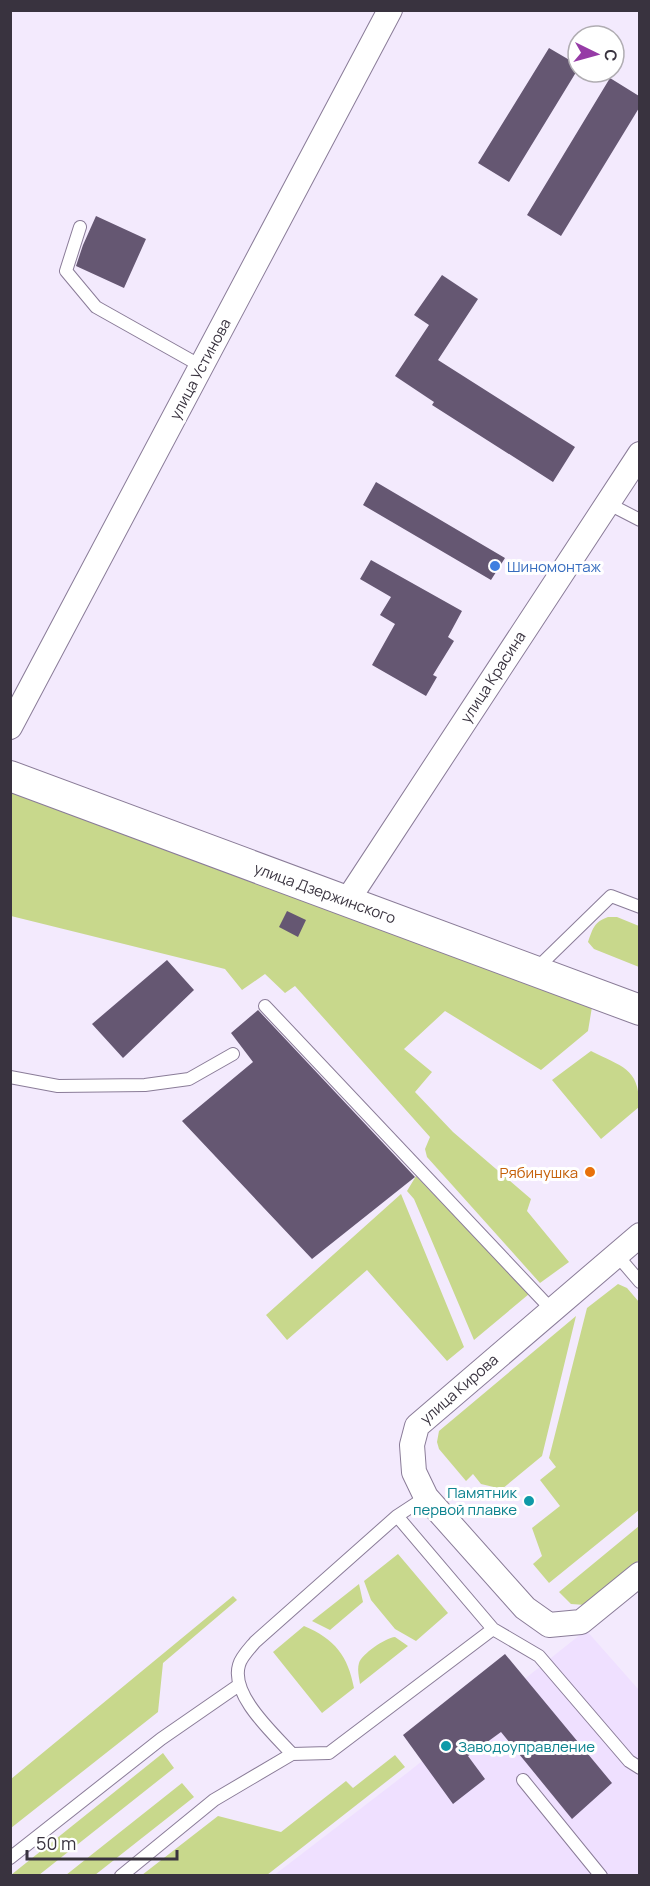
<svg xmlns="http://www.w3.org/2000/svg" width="650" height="1886" viewBox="0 0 650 1886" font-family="Manrope,sans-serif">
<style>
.built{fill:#efe0ff}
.green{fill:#c8d88c}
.building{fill:#655772}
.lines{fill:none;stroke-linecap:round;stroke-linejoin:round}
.service-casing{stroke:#8a7c98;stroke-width:14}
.minor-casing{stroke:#8a7c98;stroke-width:26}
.tertiary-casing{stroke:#8a7c98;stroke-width:32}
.service{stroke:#fff;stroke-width:12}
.minor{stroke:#fff;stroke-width:24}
.tertiary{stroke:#fff;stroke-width:30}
.shop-dot{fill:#3f7fe0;stroke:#fff;stroke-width:2}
.food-dot{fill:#e8710a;stroke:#fff;stroke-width:2}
.culture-dot{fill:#0f9aa8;stroke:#fff;stroke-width:2}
.labels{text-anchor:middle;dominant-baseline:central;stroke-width:6;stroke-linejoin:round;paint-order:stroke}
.street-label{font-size:15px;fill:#39333f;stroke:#fff}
.shop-label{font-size:15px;fill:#366cbe;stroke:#fff;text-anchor:start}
.food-label{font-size:15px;fill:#c56008;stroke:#fff;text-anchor:end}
.culture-label{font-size:15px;fill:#0d838f;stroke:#fff;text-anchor:end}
</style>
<rect width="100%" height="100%" fill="#f3eafd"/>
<path class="built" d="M 586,1630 L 639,1690 L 639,1875 L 273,1876 L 407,1773 Z"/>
<path class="green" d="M 11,784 L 592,1007 L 588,1031 L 541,1070 L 445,1011 L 404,1049 L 432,1072 L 415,1092 L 453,1132 L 531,1199 L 527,1211 L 569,1262 L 540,1283 L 427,1157 L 425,1149 L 430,1137 L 295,986 L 285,993 L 265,974 L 242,990 L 225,969 L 11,916 Z
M 608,917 L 617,917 L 639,926 L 639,967 L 594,949 L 588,942 C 593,928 594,922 608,917 Z
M 591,1051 C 622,1067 640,1068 639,1107 L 601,1139 L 552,1080 Z
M 416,1176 L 529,1294 L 474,1340 L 414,1199 L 407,1191 Z
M 401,1194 L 464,1347 L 447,1361 L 367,1270 L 287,1340 L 266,1315 Z
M 618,1284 L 627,1288 L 639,1302 L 639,1510 L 549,1583 L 533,1564 L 542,1556 L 532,1528 L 560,1506 L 540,1480 L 556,1467 L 549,1458 L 587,1308 Z
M 576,1316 L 542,1456 L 502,1489 L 481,1484 L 473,1474 L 466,1481 L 439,1449 L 437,1442 L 439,1431 Z
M 639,1526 L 639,1560 L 585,1605 L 571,1604 L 559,1592 Z
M 398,1554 L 448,1613 L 416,1641 L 395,1629 L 371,1600 L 364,1581 Z
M 359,1584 L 363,1602 L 330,1630 L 312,1621 Z
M 233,1596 L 237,1600 L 163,1663 L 158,1712 L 11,1828 L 11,1779 Z
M 304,1626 C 335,1639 348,1656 354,1688 L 322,1713 L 273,1652 Z
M 395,1637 L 408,1646 L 360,1684 C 359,1677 357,1670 359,1663 C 362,1654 385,1638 395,1637 Z
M 163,1753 L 174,1768 L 39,1875 L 11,1875 Z
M 395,1755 L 405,1767 L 267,1875 L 142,1875 L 218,1816 L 281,1832 L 346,1781 L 353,1788 Z
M 182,1783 L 194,1797 L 95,1875 L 66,1875 Z"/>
<path class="building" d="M 549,48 L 578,65 L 578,69 L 509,182 L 478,163 Z
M 610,78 L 639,96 L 639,108 L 561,236 L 527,215 Z
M 96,216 L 146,239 L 124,288 L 76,266 L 83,245 Z
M 442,275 L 478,299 L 438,360 L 575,447 L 553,482 L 432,405 L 434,402 L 395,376 L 429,325 L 414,315 Z
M 376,482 L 505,558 L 491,580 L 363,505 Z
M 371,560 L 462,611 L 448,637 L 454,641 L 433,675 L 437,677 L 426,696 L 372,665 L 395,624 L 380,615 L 391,597 L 360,579 Z
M 287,911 L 306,920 L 298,937 L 279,927 Z
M 167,960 L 194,990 L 123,1058 L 92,1024 Z
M 258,1010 L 415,1177 L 312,1259 L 182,1121 L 253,1062 L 231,1033 Z
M 505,1654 L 612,1783 L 572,1819 L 501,1732 L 468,1756 L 485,1779 L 453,1804 L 403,1735 Z"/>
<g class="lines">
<defs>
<path id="service" d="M 80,227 L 66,271 L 96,307 L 201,366
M 607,503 L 640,520
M 535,970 L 611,896 L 640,907
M 265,1006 L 551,1309
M 10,1077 L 58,1086 L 145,1085 L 189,1079 L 233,1054
M 616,1254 L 640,1282
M 397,1516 L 493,1629 L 329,1753 L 292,1754 C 274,1734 230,1695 239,1665 C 241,1657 250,1648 255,1642 L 397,1516 L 426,1497
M 493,1629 L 539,1656 L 629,1761 L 640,1768
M 523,1780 L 601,1876
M 10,1858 L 161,1739 L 239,1685
M 121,1876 L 214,1800 L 292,1754"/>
<path id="minor" d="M 10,727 L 390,10
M 347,901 L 640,454
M 640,1235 L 417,1426 L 412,1445 L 414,1472 L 426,1497 L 525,1608 L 549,1625 L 581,1622 L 640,1574"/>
<path id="tertiary" d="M 10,776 L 640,1010"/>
</defs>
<use href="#service" class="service-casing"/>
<use href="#minor" class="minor-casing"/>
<use href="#tertiary" class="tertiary-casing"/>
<use href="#service" class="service"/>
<use href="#minor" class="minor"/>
<use href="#tertiary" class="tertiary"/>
</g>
<circle class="shop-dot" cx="495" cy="566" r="6"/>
<circle class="food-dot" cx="590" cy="1172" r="6"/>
<g class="culture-dot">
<circle cx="529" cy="1501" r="6"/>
<circle cx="446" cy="1746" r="6"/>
</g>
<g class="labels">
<g class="street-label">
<text transform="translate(200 369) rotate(-62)">улица Устинова</text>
<text transform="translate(493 677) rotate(-57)">улица Красина</text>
<text transform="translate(325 893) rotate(20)">улица Дзержинского</text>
<text transform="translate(459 1389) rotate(-41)">улица Кирова</text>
</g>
<g class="shop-label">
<text x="507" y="566">Шиномонтаж</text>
</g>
<g class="food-label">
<text x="578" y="1172">Рябинушка</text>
</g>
<g class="culture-label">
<text x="517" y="1492">Памятник<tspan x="517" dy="17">первой плавке</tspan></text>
<text x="458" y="1746" text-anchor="start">Заводоуправление</text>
</g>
</g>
<rect width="650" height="1886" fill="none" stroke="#39333f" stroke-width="24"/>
<g transform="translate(596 54) rotate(95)"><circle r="28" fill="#ffffff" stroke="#b0adb2" stroke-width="1.5"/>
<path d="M0-4.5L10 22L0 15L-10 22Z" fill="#963ba6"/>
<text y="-9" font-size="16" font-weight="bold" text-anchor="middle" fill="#39333f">С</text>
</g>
<path d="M27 1850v9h150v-9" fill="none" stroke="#39333f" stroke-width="3"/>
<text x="36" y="1850" font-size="18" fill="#39333f" stroke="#ffffff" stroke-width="4.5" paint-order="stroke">50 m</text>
</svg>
